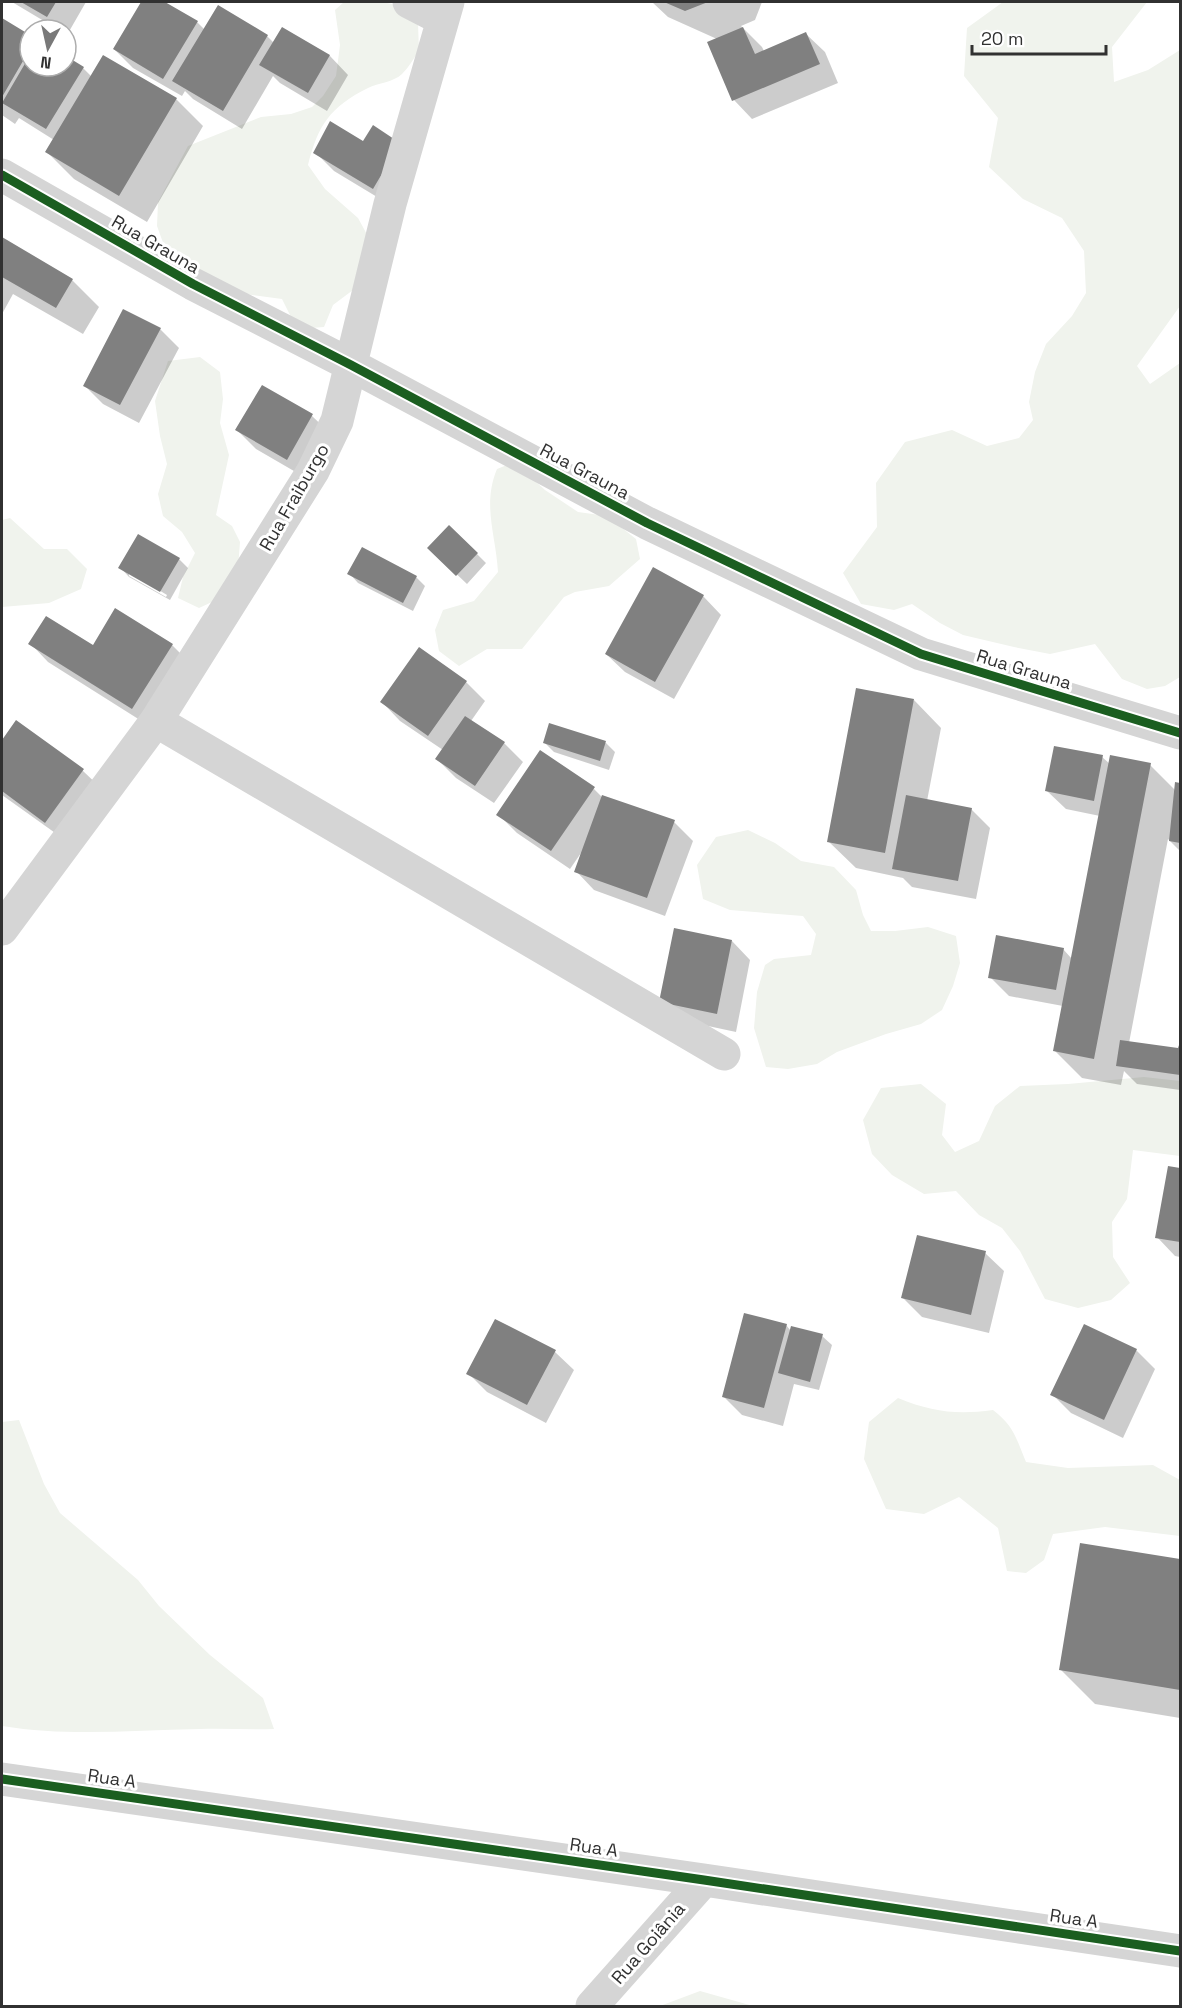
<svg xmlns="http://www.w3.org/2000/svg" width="1182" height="2008" viewBox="0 0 1182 2008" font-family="'Space Grotesk',sans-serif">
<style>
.green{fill:#f0f3ed}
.shadow{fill:#0003;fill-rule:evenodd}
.building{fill:#808080}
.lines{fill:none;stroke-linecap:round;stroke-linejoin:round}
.minor{stroke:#d5d5d5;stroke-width:33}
.cycleway-casing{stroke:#fff;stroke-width:13}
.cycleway{stroke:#1b5e20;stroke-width:9}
.labels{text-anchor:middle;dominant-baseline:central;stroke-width:6;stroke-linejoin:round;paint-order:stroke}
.street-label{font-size:18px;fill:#313131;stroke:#fff}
</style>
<rect width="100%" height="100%" fill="#fff"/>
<path class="green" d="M 344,2 L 382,2 L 392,4 L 418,23 L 419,51 C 414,58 409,67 402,74 C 394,82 378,83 368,88 C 330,107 318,125 308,165 L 325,189 L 358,218 L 370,240 L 353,290 L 333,305 L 324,327 L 297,329 L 282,299 L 230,292 L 166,251 L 157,226 L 158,202 L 188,146 L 261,117 L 291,114 L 312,107 L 323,96 L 336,76 L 340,45 L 335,10 Z
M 1003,2 L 1147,2 L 1112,47 L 1114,82 L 1148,70 L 1180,50 L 1180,306 L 1137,366 L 1150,384 L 1180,363 L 1180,677 L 1165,686 L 1147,689 L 1122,679 L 1095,644 L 1050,654 L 1014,647 L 963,635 L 940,623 L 912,604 L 894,610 L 861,604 L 843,573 L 877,527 L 876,483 L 905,442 L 952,430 L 987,446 L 1019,438 L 1033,420 L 1029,402 L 1035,372 L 1046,344 L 1072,316 L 1086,293 L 1084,251 L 1062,218 L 1023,199 L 989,167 L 998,118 L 964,76 L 967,28 Z
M 200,357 L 220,372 L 223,399 L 220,423 L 229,455 L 216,515 L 232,526 L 240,542 L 238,568 L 212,602 L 199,608 L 178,598 L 183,577 L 195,553 L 182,532 L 163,516 L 158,494 L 167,464 L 160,436 L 155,401 L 168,361 Z
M 514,462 L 545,490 L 578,512 L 607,516 L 636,539 L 640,559 L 609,586 L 575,592 L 564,597 L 522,649 L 487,649 L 459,666 L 439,651 L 435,630 L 443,610 L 474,601 L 498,572 C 496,535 482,505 497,469 Z
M 10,518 L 44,549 L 67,549 L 87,569 L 81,589 L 49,603 L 2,607 L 2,520 Z
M 748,830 L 775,843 L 801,861 L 834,867 L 856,890 L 863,915 L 871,931 L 895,931 L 928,927 L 956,936 L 960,963 L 953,986 L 942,1010 L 921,1024 L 886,1034 L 837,1052 L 817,1064 L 788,1069 L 766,1067 L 754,1028 L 757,992 L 765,965 L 774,959 L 811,955 L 816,934 L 803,916 L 730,910 L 703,899 L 697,865 L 716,837 Z
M 1144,1077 L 1180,1081 L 1180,1156 L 1133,1150 L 1127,1199 L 1112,1222 L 1113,1257 L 1130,1283 L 1111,1300 L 1078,1308 L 1045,1299 L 1020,1251 L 1002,1228 L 979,1215 L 956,1191 L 924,1194 L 892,1175 L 872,1154 L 863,1120 L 881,1088 L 921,1084 L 946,1104 L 942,1135 L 955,1152 L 979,1141 L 995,1106 L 1020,1086 L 1068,1084 Z
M 898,1398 C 932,1412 957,1415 993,1410 C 1014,1426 1016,1438 1026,1462 L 1068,1468 L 1153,1465 L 1180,1480 L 1180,1536 L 1105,1527 L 1053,1534 L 1044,1560 L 1026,1573 L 1007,1571 L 998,1528 L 959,1497 L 924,1514 L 886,1509 L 864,1459 L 869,1422 Z
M 19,1420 L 44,1484 L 60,1513 L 138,1580 L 159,1606 L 210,1655 L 263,1698 L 274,1729 C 249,1730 225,1728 200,1729 C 132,1730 69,1737 2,1726 L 2,1422 Z
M 700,1991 L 753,2006 L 660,2006 Z"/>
<path class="shadow" d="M 12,2 L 86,2 L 67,35 L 66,30 L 59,30 Z
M 142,2 L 163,2 L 197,22 L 205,30 L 218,7 L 267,36 L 274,43 L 282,29 L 330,56 L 348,75 L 327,111 L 280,83 L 273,76 L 242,129 L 193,99 L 185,91 L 182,96 L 133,68 L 114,49 Z
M 652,2 L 762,2 L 755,20 L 741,26 L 762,47 L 764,51 L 806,34 L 825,52 L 838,83 L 752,119 L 734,100 L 709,43 L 717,39 L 668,17 Z
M 2,20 L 30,37 L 30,66 L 66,66 L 66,58 L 83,68 L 92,77 L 176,99 L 203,126 L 147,222 L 74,179 L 47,152 L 54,140 L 19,118 L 15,124 L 2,115 Z
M 373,127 L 392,206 L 334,171 L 315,152 L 364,143 Z
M 2,239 L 72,280 L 99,307 L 83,334 L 13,294 L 2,314 Z
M 160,329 L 179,348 L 139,423 L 103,404 L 85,386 Z
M 262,387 L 312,416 L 331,434 L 306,478 L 256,449 L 237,430 Z
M 429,548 L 477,554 L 486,563 L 467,584 Z
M 179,559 L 188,568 L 170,600 L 129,577 L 120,567 ZM 129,572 L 167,595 L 166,597 L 129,576 Z
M 349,573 L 416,577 L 425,586 L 413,611 L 358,583 Z
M 703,596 L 721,615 L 674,699 L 625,672 L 606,654 Z
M 30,643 L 93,647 L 172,645 L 191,664 L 151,727 L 48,662 Z
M 420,649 L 466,682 L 485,701 L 471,721 L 504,743 L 523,762 L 494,803 L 456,778 L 437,759 L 443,750 L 400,721 L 382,702 Z
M 914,700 L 941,728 L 927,801 L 971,809 L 990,828 L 976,899 L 912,887 L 903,878 L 856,868 L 828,841 Z
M 16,722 L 83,771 L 102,789 L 65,840 L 2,795 L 2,742 Z
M 550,725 L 606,743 L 615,752 L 609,770 L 554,752 L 545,743 Z
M 1102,757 L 1110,764 L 1150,765 L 1176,791 L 1176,784 L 1180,785 L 1180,851 L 1168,839 L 1129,1043 L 1179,1050 L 1180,1043 L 1180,1090 L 1137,1084 L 1124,1071 L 1121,1085 L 1082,1078 L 1055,1051 L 1063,1006 L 1009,996 L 990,977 L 1063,949 L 1072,959 L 1100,816 L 1066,809 L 1047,791 Z
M 594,789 L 603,798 L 674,822 L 693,841 L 665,916 L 594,890 L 576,871 L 581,853 L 570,869 L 517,833 L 498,814 Z
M 732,941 L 750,960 L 736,1032 L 680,1020 L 661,1001 Z
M 1170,1167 L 1180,1169 L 1180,1257 L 1175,1256 L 1157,1237 Z
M 985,1253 L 1004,1271 L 989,1333 L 922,1317 L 903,1298 Z
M 495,1321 L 555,1352 L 574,1370 L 546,1423 L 487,1392 L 468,1373 Z
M 786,1325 L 791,1331 L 822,1336 L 832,1345 L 819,1390 L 794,1384 L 783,1426 L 742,1415 L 723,1396 Z
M 1136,1350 L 1155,1369 L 1123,1438 L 1071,1413 L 1052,1394 Z
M 1081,1545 L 1180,1561 L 1180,1718 L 1095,1704 L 1061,1670 Z"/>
<path class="building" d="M 21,2 L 56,2 L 47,17 Z
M 141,2 L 165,2 L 198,21 L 163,79 L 113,49 Z
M 664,2 L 708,2 L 685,11 Z
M 218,5 L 268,35 L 223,111 L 172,81 Z
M 2,18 L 30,35 L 30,49 L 2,97 Z
M 282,27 L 330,55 L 308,93 L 259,65 Z
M 743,27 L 755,54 L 806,32 L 820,64 L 732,101 L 707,42 Z
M 30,55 L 30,66 L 66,66 L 66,56 L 84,67 L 46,129 L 2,103 Z
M 103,55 L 177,98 L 119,196 L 45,152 Z
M 330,121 L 363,141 L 373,125 L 400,143 L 373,189 L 313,153 Z
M 2,237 L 73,279 L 56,308 L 2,277 Z
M 123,309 L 161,328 L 120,405 L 83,386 Z
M 262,385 L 313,414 L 287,460 L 235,430 Z
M 449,525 L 478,553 L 456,576 L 427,548 Z
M 138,534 L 180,558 L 160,592 L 118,568 Z
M 362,547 L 417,576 L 403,603 L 347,574 Z
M 653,567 L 704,595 L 655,682 L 605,654 Z
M 115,608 L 173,644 L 132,709 L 28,644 L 46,616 L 93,645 Z
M 419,647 L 467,681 L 428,736 L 380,702 Z
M 856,688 L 914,699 L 885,853 L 827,842 Z
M 465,716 L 505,742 L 475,786 L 435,759 Z
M 16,720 L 84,769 L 45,823 L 2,791 L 2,740 Z
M 549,723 L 606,741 L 600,761 L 543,743 Z
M 1054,746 L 1103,755 L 1094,801 L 1045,791 Z
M 540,750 L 595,787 L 551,851 L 496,815 Z
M 1110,755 L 1151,763 L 1094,1059 L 1053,1051 Z
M 1175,782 L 1180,783 L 1180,843 L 1169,841 Z
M 602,795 L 675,820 L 647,898 L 574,872 Z
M 906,795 L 972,808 L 958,881 L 892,869 Z
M 674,928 L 732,940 L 717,1014 L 659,1002 Z
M 996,935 L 1064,948 L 1056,990 L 988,978 Z
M 1120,1040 L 1178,1048 L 1180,1042 L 1180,1075 L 1116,1066 Z
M 1168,1166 L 1180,1168 L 1180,1242 L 1155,1238 Z
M 917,1235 L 986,1251 L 971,1315 L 901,1298 Z
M 744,1313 L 787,1324 L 764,1408 L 722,1397 Z
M 495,1319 L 556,1350 L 527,1405 L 466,1374 Z
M 1084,1324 L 1137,1349 L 1104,1420 L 1050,1395 Z
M 791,1326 L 823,1334 L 810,1382 L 778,1373 Z
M 1080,1543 L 1180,1559 L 1180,1690 L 1059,1670 Z"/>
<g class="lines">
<path class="minor" d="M 409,2 L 442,19
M 2,175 L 193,284 L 351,365 L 647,523 L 921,654 L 1180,733
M 156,721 L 724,1054
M 2,929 L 156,721 L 313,471 L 337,421 L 390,204 L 448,2
M 2,1779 L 704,1880 L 1180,1951
M 592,2006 L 704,1880"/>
<defs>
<path id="cycleway" d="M 2,175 L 193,284 L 351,365 L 647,523 L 921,654 L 1180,733
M 2,1779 L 704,1880 L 1180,1951"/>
</defs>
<use href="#cycleway" class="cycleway-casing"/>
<use href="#cycleway" class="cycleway"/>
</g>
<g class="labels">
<g class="street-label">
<text transform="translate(156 244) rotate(30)">Rua Grauna</text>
<text transform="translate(585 471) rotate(28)">Rua Grauna</text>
<text transform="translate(294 497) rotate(-60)">Rua Fraiburgo</text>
<text transform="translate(1024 669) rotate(17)">Rua Grauna</text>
<text transform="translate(112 1778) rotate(8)">Rua A</text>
<text transform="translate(594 1847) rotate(8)">Rua A</text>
<text transform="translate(1074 1918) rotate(8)">Rua A</text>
<text transform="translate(648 1943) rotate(-49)">Rua Goiânia</text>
</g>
</g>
<rect width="1182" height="2008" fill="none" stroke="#313131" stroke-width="6"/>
<g transform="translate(48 48) rotate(188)"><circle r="28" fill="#ffffff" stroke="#adadad" stroke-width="1.5"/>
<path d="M0-4.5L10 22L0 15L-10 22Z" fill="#797979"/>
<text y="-9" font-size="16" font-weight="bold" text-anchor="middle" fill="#313131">N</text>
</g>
<path d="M972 45v9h134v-9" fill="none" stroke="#313131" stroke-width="3"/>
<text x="981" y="45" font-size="18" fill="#313131" stroke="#ffffff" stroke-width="4.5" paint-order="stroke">20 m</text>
</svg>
